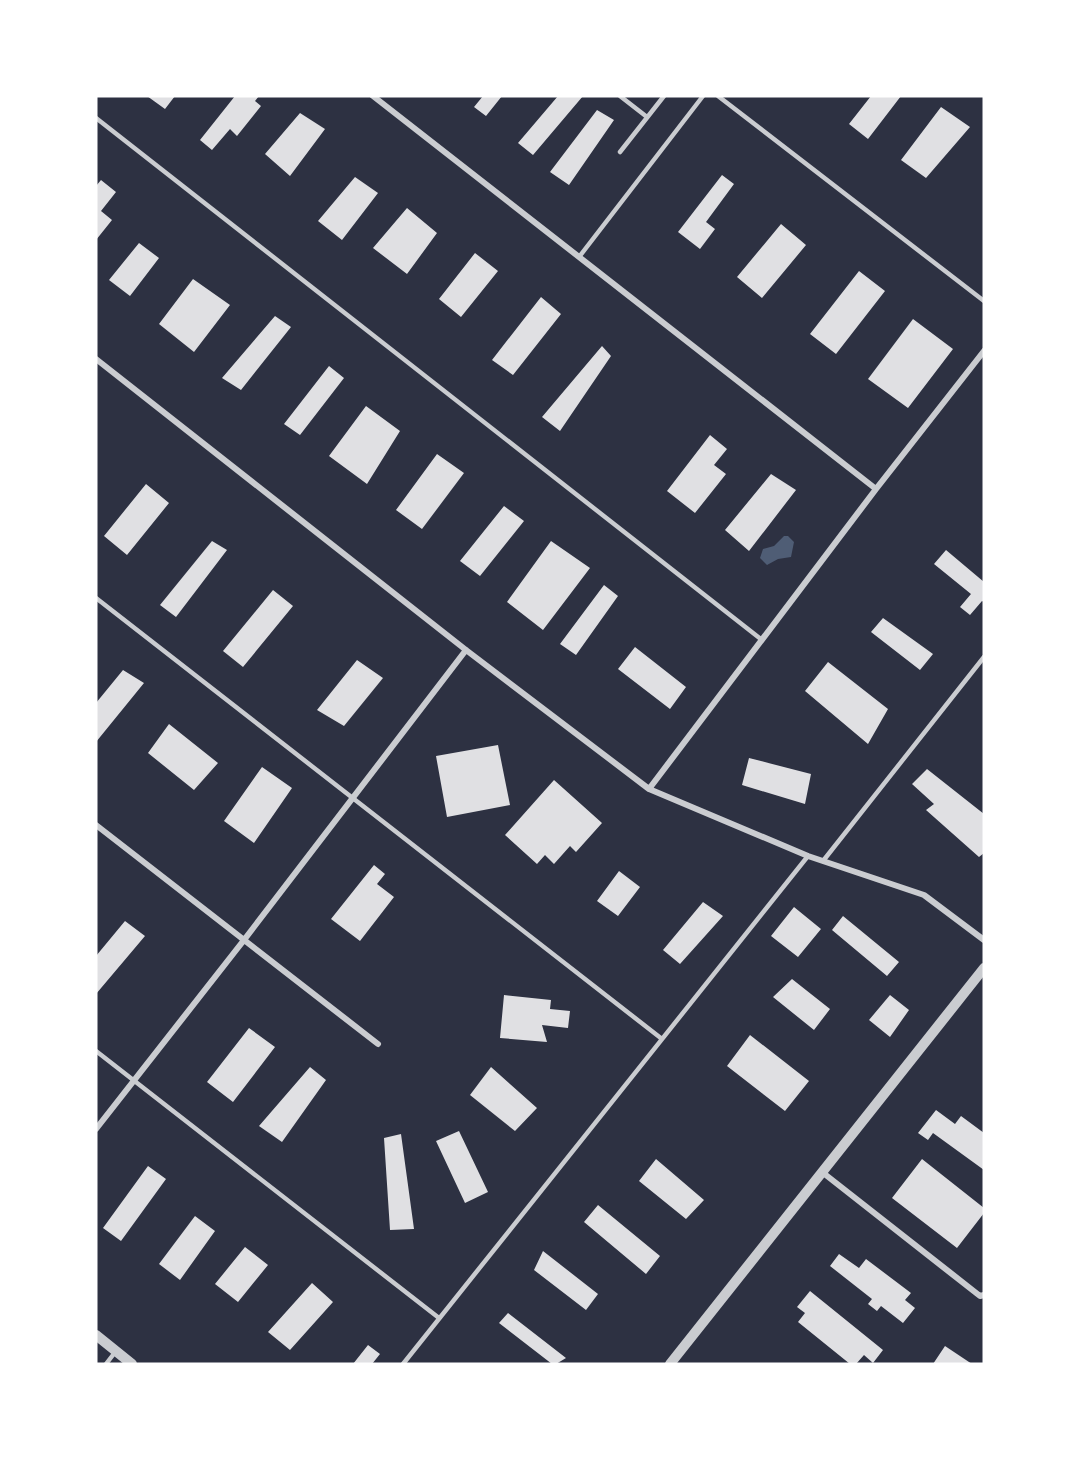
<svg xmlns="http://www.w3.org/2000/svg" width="1080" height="1460" viewBox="0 0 1080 1460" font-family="Mulish,sans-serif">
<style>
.water{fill:#4f5d75}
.building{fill:#e0e0e3}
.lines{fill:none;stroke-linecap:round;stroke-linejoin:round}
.service{stroke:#caccd0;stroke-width:4.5}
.minor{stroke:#caccd0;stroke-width:6}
.tertiary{stroke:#caccd0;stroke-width:10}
</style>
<rect width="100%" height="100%" fill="#2d3142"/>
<path class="water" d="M 784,536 L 788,536 L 794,542 L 791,557 L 778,559 L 767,565 L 760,558 L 763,549 L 774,546 Z"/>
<path class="building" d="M 147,96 L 175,96 L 165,109 Z
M 235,96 L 259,96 L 255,101 L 261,106 L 237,136 L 230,129 L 212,150 L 200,140 Z
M 483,96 L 502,96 L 486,116 L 474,107 Z
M 558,96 L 583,96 L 533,155 L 518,143 Z
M 871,96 L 901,96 L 868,139 L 849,124 Z
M 941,107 L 970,127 L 926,178 L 901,160 Z
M 597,110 L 614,120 L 569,185 L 550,172 Z
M 300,113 L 325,129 L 290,176 L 265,154 Z
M 722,175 L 734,184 L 706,222 L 715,229 L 700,249 L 678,232 Z
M 355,177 L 378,193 L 342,240 L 318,221 Z
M 101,180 L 116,192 L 101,211 L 112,220 L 96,240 L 96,186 Z
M 407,208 L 437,233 L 407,274 L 373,248 Z
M 781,224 L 806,245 L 762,298 L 737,277 Z
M 139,243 L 159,258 L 130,296 L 109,280 Z
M 475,253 L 498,271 L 461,317 L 439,299 Z
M 859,271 L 885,291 L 836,354 L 810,334 Z
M 193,279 L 230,305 L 194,352 L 159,324 Z
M 541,297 L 561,314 L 513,375 L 492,360 Z
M 275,316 L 291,327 L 241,390 L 222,378 Z
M 913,319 L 953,349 L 908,408 L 868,379 Z
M 602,346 L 611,356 L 560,431 L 542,417 Z
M 329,366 L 344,378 L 300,435 L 284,424 Z
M 366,406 L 400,431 L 367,484 L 329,456 Z
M 710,435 L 727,449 L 714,465 L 726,474 L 695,513 L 667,491 Z
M 437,454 L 464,473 L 422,529 L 396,510 Z
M 771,474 L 796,490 L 749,551 L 725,530 Z
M 146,484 L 169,503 L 127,555 L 104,536 Z
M 504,506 L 524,521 L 480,576 L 460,561 Z
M 212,541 L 227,550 L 176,617 L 160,605 Z
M 551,541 L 590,568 L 543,630 L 507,602 Z
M 946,550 L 984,582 L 984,602 L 982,601 L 970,615 L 960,607 L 971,594 L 934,564 Z
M 604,585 L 618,596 L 576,655 L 560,644 Z
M 273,590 L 293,606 L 243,667 L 223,651 Z
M 883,618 L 933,654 L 920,670 L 871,632 Z
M 635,647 L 686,687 L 670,709 L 618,669 Z
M 357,660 L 383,678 L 344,726 L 317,710 Z
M 828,662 L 888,709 L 868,744 L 805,691 Z
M 123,670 L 144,683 L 96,742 L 96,703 Z
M 169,724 L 218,763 L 194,790 L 148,753 Z
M 498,745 L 510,805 L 447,817 L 436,756 Z
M 749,758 L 811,774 L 805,804 L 742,785 Z
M 262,767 L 292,788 L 254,843 L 224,821 Z
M 927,769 L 984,814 L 984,853 L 979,857 L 926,810 L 934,804 L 912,784 Z
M 554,780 L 602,823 L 576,852 L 570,846 L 554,864 L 545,855 L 537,864 L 505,835 Z
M 374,865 L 385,874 L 377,884 L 394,897 L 360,941 L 331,919 Z
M 619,871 L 640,887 L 618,916 L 597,901 Z
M 703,902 L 723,916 L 680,964 L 663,950 Z
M 794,907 L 821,929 L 798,957 L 771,936 Z
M 843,916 L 899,962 L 887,976 L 832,930 Z
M 125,921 L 145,936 L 96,994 L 96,956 Z
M 792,979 L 830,1009 L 814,1030 L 773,997 Z
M 504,995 L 551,1000 L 550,1009 L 570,1011 L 568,1028 L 542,1025 L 547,1042 L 500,1038 Z
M 890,995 L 909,1010 L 890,1037 L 869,1020 Z
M 249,1028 L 275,1047 L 233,1102 L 207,1082 Z
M 750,1035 L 809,1081 L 785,1111 L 727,1066 Z
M 310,1067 L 326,1080 L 282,1142 L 259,1126 Z
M 491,1067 L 537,1108 L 515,1131 L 470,1095 Z
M 936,1110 L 955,1124 L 961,1116 L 984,1133 L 984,1170 L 933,1133 L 928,1140 L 918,1133 Z
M 459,1131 L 488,1192 L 465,1203 L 436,1141 Z
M 401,1134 L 414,1229 L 390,1230 L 384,1138 Z
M 656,1159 L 704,1200 L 686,1219 L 639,1181 Z
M 922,1159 L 984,1208 L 984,1213 L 957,1248 L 892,1198 Z
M 148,1166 L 166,1179 L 121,1241 L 103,1228 Z
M 598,1205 L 660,1256 L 646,1274 L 584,1222 Z
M 195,1216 L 215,1231 L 180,1280 L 159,1264 Z
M 245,1247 L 268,1265 L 238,1302 L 215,1284 Z
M 543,1251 L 598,1294 L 586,1310 L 534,1270 Z
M 839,1254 L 859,1268 L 866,1259 L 911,1293 L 905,1300 L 915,1308 L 903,1323 L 881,1306 L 877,1311 L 868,1304 L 872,1299 L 830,1266 Z
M 312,1283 L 333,1302 L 290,1350 L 268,1332 Z
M 810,1291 L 883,1350 L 873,1363 L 864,1355 L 856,1364 L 850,1364 L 798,1322 L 805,1313 L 797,1307 Z
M 508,1313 L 566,1358 L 556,1364 L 552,1364 L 499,1323 Z
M 368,1345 L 380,1354 L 372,1364 L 353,1364 Z
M 945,1346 L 972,1364 L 933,1364 Z"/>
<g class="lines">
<path class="service" d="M 620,96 L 647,117
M 718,96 L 984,301
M 96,118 L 762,640
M 620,152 L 664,96
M 579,257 L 703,96
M 96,598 L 662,1039
M 823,861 L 984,657
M 96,1051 L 439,1318
M 106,1364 L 116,1351
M 403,1364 L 808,856"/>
<path class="minor" d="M 373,96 L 876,489
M 96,359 L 466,650 L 649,789 L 808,856 L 924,895 L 984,940
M 649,789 L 876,489 L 984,351
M 96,825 L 378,1044
M 96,1129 L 244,940 L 466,650
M 822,1172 L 980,1296 L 984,1295"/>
<path class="tertiary" d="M 96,1335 L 132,1364
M 670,1364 L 984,968"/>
</g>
<rect width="1080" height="1460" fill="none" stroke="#ffffff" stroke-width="195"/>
</svg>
